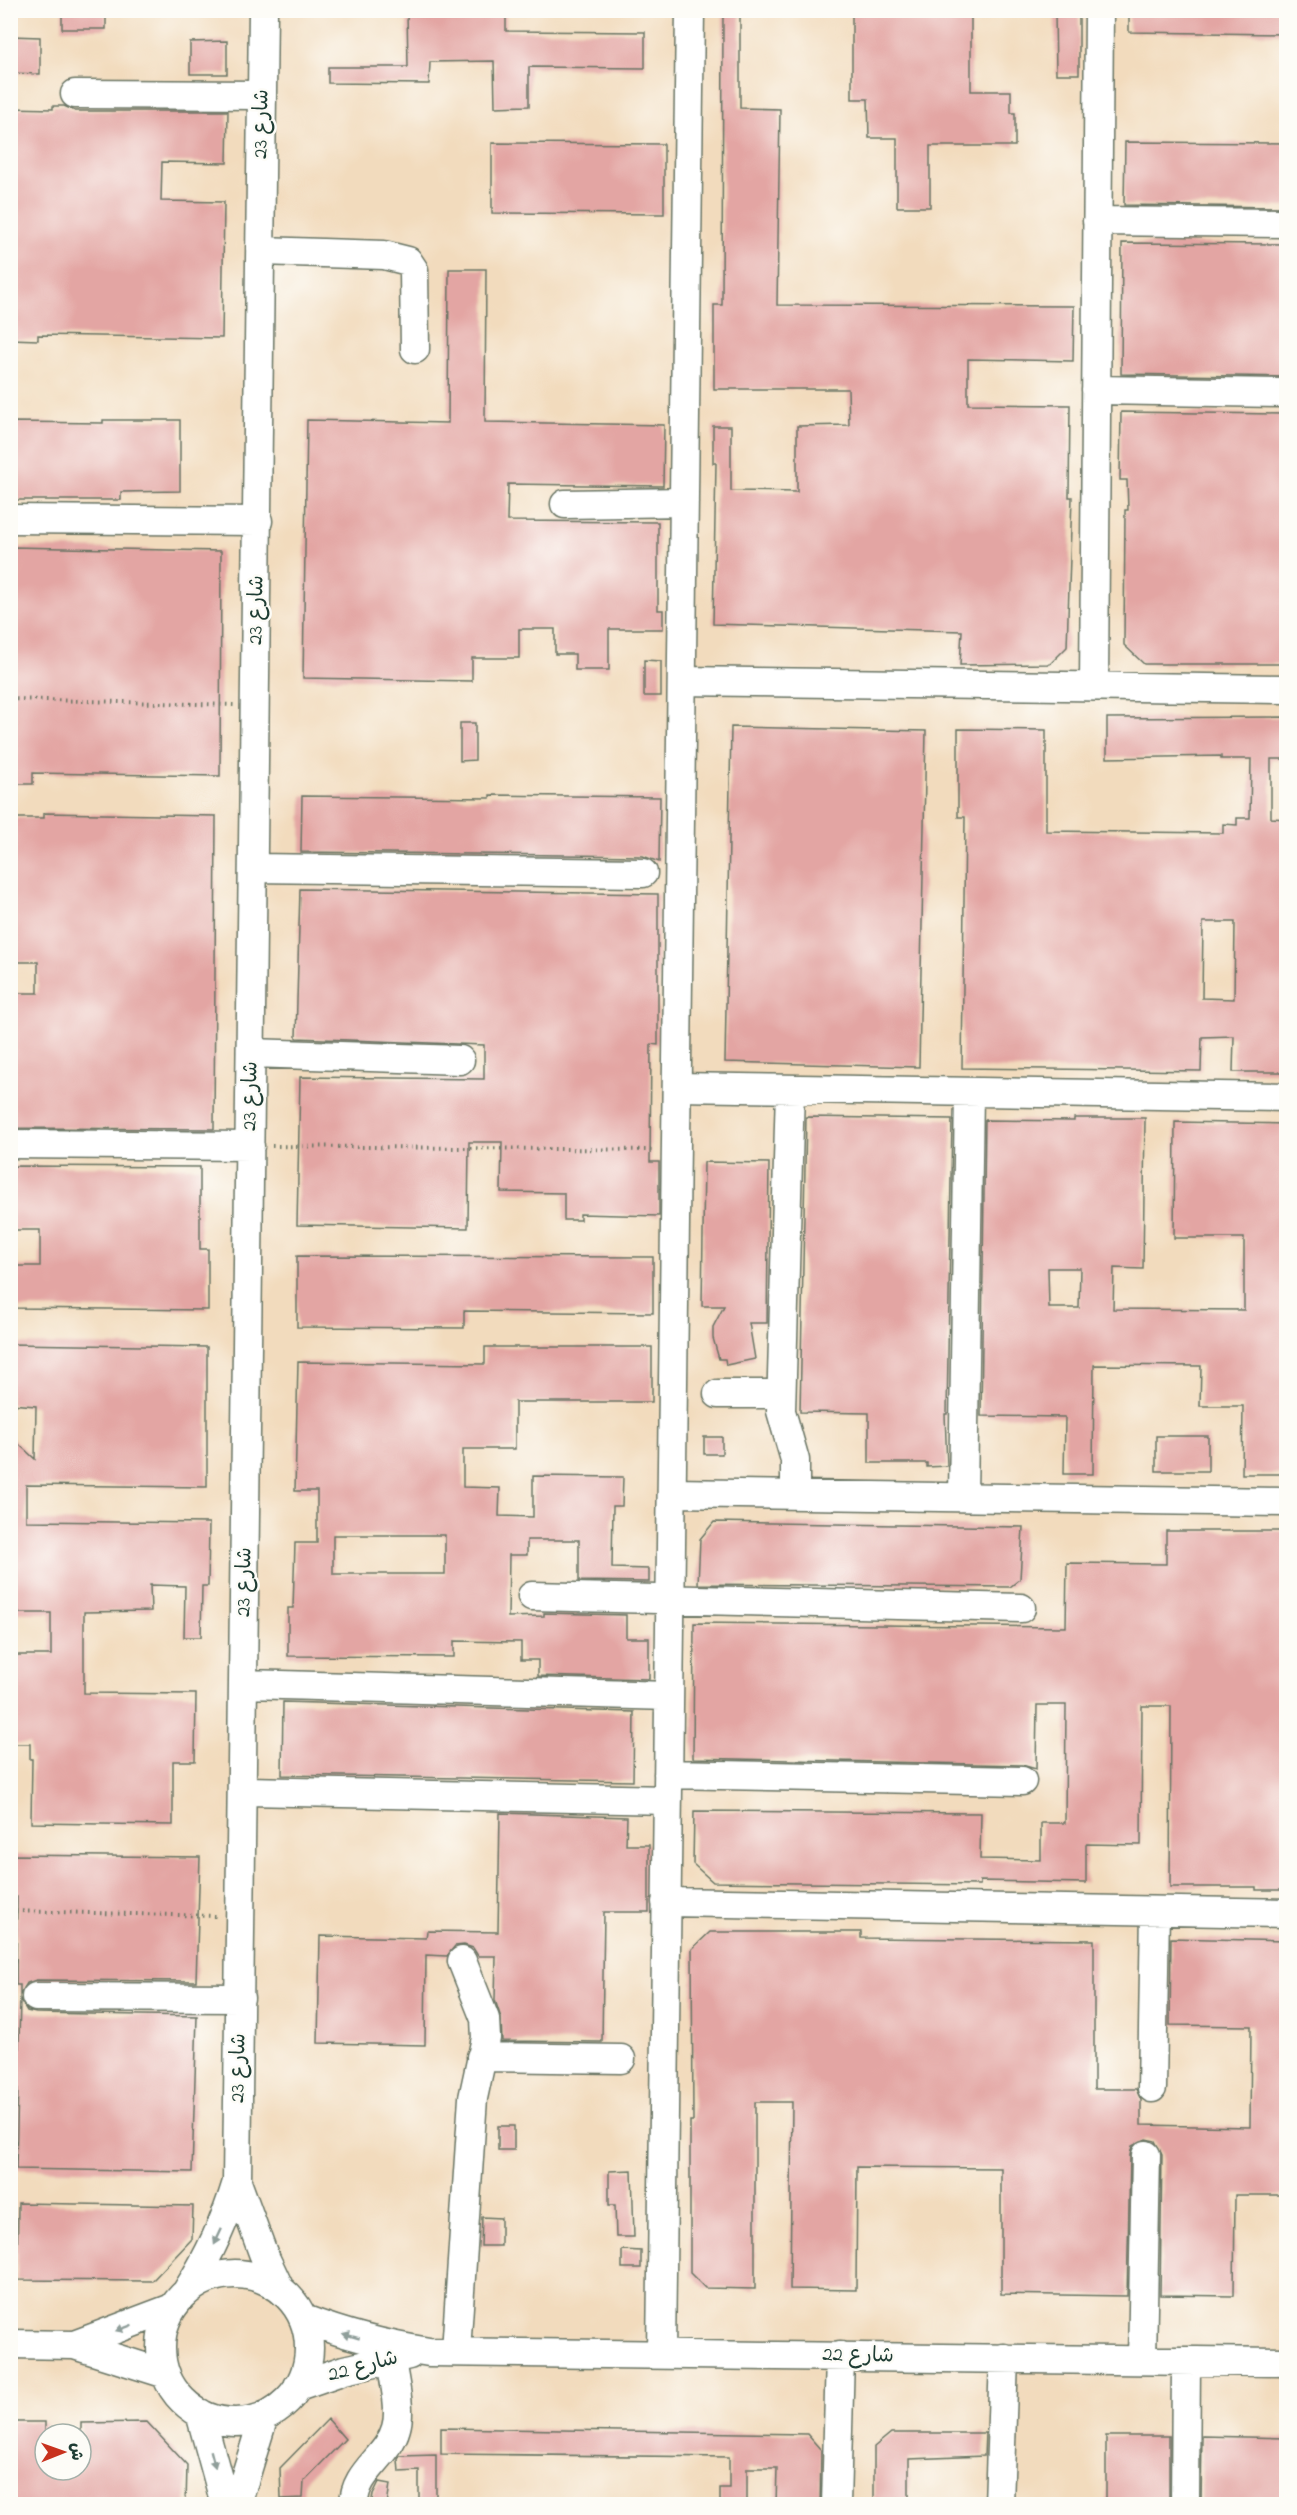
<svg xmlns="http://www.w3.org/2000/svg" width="1297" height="2515" viewBox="0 0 1297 2515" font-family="'Indie Flower','Playpen Sans Arabic',sans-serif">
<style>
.building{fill:#e3a5a3;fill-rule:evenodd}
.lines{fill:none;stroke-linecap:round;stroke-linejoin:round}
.minor-casing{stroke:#697464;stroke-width:31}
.path{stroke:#697464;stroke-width:4;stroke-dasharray:1.5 4.5;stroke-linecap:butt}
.minor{stroke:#fff;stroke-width:28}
.oneway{fill:#8f9e9a}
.labels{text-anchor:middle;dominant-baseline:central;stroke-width:5;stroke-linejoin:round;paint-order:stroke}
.street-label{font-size:21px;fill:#1f3d34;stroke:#fdfcf7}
</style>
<rect width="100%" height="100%" fill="#fdfcf7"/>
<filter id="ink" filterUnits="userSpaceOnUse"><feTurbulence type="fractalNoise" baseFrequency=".0167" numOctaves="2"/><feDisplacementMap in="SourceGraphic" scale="12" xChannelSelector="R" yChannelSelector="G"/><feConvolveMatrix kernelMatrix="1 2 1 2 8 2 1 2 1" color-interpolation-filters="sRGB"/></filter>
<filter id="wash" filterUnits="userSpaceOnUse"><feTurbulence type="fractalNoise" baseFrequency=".008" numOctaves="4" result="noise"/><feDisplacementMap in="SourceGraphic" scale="24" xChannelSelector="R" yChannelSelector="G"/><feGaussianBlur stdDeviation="1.35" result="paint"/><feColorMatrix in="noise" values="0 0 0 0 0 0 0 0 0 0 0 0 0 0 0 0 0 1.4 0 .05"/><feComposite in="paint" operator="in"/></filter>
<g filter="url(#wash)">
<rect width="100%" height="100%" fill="#f2dbbd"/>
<g id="blocks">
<path class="building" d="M 62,10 L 106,10 L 106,29 L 62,29 Z
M 407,10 L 506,10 L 506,31 L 645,32 L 645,68 L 529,67 L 529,106 L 495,107 L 494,61 L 430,62 L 429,84 L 328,83 L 328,67 L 408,67 Z
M 723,10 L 740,10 L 740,108 L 780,109 L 777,305 L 1074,306 L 1073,361 L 968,359 L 968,404 L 1070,405 L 1069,497 L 1072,497 L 1067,647 L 1050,664 L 960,665 L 962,631 L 713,624 L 716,463 L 713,463 L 713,426 L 731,426 L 731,491 L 797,492 L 797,426 L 849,425 L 848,389 L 714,389 L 714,305 L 722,305 Z
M 852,10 L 971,10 L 971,91 L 1011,91 L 1011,113 L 1015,113 L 1015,146 L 930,146 L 930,207 L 897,207 L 897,138 L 869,138 L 868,99 L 852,99 Z
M 1129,10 L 1287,10 L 1287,34 L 1129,32 Z
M 1055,12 L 1079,12 L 1079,74 L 1056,74 Z
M 10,36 L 40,37 L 40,74 L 10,73 Z
M 227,41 L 227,74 L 190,74 L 190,42 Z
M 53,106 L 64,106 L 75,111 L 228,111 L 227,163 L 162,162 L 161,201 L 224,202 L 222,338 L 38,335 L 38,340 L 10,339 L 10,108 L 53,109 Z
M 1125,142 L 1287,143 L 1287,207 L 1124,205 Z
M 492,143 L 664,144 L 664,214 L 492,213 Z
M 1122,243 L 1287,244 L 1287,377 L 1121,374 Z
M 449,269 L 486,269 L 485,422 L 664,425 L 663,486 L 508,484 L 507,521 L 658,522 L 658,610 L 663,610 L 663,629 L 609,629 L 609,670 L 575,670 L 575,654 L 555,654 L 555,629 L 519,629 L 519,658 L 472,658 L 472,681 L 303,678 L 307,420 L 448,423 Z
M 1121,412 L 1287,414 L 1287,664 L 1144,664 L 1124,645 L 1125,510 L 1128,510 L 1127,480 L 1120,480 Z
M 103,420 L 180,420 L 180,491 L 121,492 L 121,500 L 10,500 L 10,422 L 103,423 Z
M 10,547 L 221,551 L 220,776 L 33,773 L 33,784 L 10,784 Z
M 644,660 L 661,661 L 661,696 L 644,696 Z
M 1287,717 L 1287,759 L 1271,759 L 1271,818 L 1287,819 L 1287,1072 L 1233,1072 L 1234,1036 L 1202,1037 L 1201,1071 L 962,1068 L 965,817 L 958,817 L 958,729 L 1046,730 L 1046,831 L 1223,833 L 1223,824 L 1237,825 L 1237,818 L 1250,818 L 1251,759 L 1221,759 L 1221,756 L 1107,758 L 1107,718 ZM 1203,922 L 1235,922 L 1234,999 L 1202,998 Z
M 460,723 L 475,723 L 475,760 L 460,761 Z
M 731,727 L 926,731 L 919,1067 L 725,1062 Z
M 490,795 L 660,797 L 659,862 L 643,856 L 301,852 L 302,796 L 490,798 Z
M 44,813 L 216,816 L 214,1129 L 10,1128 L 10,993 L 38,993 L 38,962 L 10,962 L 10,818 L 44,818 Z
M 300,889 L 658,894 L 658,1045 L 651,1044 L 650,1162 L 659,1162 L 659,1216 L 580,1214 L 580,1220 L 564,1220 L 564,1193 L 501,1192 L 502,1142 L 469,1142 L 468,1228 L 297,1225 L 300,1077 L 484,1079 L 484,1045 L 296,1038 Z
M 806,1117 L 952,1119 L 947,1414 L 945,1414 L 947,1466 L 927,1467 L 927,1463 L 869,1463 L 869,1413 L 800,1412 Z
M 1074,1118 L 1145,1118 L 1143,1269 L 1114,1268 L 1113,1309 L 1244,1310 L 1244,1238 L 1174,1238 L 1175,1122 L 1287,1124 L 1287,1474 L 1242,1474 L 1243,1406 L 1200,1406 L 1201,1366 L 1094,1365 L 1093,1474 L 1064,1474 L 1065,1417 L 981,1416 L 985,1120 L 1074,1121 ZM 1048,1268 L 1080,1268 L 1079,1308 L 1049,1308 Z
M 704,1162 L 769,1163 L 767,1323 L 749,1323 L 755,1359 L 726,1365 L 725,1359 L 719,1359 L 713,1338 L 713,1327 L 724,1306 L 702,1306 Z
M 10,1166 L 200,1167 L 200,1249 L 208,1249 L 208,1310 L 10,1308 L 10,1266 L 40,1266 L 40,1230 L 10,1230 Z
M 297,1256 L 653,1257 L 653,1313 L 464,1311 L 464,1328 L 297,1327 Z
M 10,1344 L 207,1347 L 207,1487 L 26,1485 L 26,1521 L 209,1523 L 208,1586 L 202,1586 L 201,1637 L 184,1637 L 185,1586 L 150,1585 L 151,1611 L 84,1612 L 84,1693 L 196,1694 L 195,1761 L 173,1761 L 173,1825 L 31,1823 L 32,1759 L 30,1759 L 30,1744 L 10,1744 L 10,1655 L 51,1655 L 51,1613 L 10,1613 L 10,1436 L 35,1459 L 36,1406 L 10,1404 Z
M 485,1347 L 652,1347 L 652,1402 L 515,1402 L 515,1449 L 463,1449 L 463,1487 L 500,1488 L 499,1516 L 533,1517 L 533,1476 L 623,1477 L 622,1506 L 613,1506 L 612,1568 L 649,1569 L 649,1582 L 579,1581 L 579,1540 L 527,1540 L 527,1555 L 509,1555 L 508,1617 L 544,1616 L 544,1613 L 626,1615 L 626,1638 L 649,1638 L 649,1679 L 538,1676 L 538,1660 L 521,1660 L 521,1642 L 454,1641 L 454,1657 L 288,1656 L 288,1608 L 293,1608 L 295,1543 L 317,1543 L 317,1491 L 295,1491 L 298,1362 L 485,1364 ZM 333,1535 L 445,1535 L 445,1574 L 333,1574 Z
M 1156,1436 L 1208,1436 L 1208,1471 L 1156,1471 Z
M 704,1437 L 722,1437 L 722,1454 L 704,1454 Z
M 714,1522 L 1023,1527 L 1020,1579 L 1010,1587 L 698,1584 L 700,1539 Z
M 1166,1531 L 1287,1531 L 1287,1890 L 1256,1890 L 1256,1887 L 1170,1887 L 1171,1706 L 1142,1706 L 1141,1845 L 1086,1844 L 1086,1883 L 980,1881 L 980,1885 L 713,1882 L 693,1864 L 694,1811 L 981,1813 L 980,1859 L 1041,1860 L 1041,1823 L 1065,1823 L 1066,1705 L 1037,1705 L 1036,1769 L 1022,1765 L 693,1758 L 694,1623 L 1066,1627 L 1067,1563 L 1166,1564 Z
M 283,1702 L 634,1712 L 633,1781 L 282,1775 Z
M 500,1813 L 627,1817 L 626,1845 L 649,1845 L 649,1912 L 604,1912 L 602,2042 L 502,2041 L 501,2018 L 495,2000 L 496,1956 L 478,1956 L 473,1948 L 464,1945 L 455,1946 L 447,1956 L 426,1955 L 425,2045 L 318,2043 L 320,1936 L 426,1938 L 427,1931 L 498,1932 Z
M 10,1855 L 200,1857 L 196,1981 L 36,1980 L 27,1983 L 20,1995 L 20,1985 L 16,1985 L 17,1897 L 10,1897 Z
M 710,1932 L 861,1932 L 861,1938 L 1094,1940 L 1094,2089 L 1136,2089 L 1141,2100 L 1141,2125 L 1250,2127 L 1251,2026 L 1170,2025 L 1171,1938 L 1287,1941 L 1287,2195 L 1235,2195 L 1234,2296 L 1160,2295 L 1162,2155 L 1155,2141 L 1146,2139 L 1132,2146 L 1130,2155 L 1127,2296 L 1001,2294 L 1001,2168 L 857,2167 L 856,2290 L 790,2289 L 792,2102 L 755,2102 L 755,2289 L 705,2288 L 690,2273 L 690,2121 L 693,2121 L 692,1949 Z
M 20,1999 L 27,2011 L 36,2013 L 197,2016 L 192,2172 L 16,2169 Z
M 498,2126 L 514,2126 L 514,2150 L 498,2150 Z
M 632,2170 L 634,2237 L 616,2237 L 615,2205 L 609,2205 L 609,2171 Z
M 18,2203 L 193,2206 L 192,2239 L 152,2281 L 17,2280 Z
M 482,2217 L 501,2218 L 501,2246 L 481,2246 Z
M 622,2250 L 641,2251 L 641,2268 L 622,2268 Z
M 328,2419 L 345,2439 L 304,2481 L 303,2498 L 281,2499 L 280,2468 Z
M 10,2422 L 45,2422 L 45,2470 L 81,2470 L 81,2423 L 147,2422 L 187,2465 L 186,2505 L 10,2505 Z
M 441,2428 L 807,2434 L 821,2450 L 820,2505 L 776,2505 L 777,2468 L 747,2468 L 747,2505 L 720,2505 L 720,2488 L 729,2488 L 729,2457 L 441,2454 Z
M 891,2433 L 985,2433 L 984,2456 L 909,2459 L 909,2505 L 874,2505 L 874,2447 Z
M 1106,2436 L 1169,2436 L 1169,2505 L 1106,2505 Z
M 1202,2436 L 1287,2438 L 1287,2505 L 1201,2505 Z
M 436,2455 L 436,2505 L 419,2505 L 419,2471 L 399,2472 L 398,2459 L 400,2456 Z
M 379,2482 L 390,2484 L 387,2505 L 371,2505 L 373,2494 Z"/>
</g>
</g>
<g filter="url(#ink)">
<use href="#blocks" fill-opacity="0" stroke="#697464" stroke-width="1.5"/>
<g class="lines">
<defs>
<path id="minor" d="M 75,94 L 262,95
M 1097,221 L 1286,223
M 261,251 L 384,255 L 408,261 L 414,270 L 415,349
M 1096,390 L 1286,393
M 565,504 L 684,502
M 10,519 L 258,521
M 682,681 L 1286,689
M 1094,686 L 1099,10
M 254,868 L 643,873
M 251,1053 L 460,1060
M 677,1087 L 1286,1097
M 790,1089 L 781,1411 L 795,1460 L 795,1495
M 10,1144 L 250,1146
M 718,1394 L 781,1394
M 673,1493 L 1286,1502
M 963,1497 L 969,1092
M 532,1596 L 1021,1608
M 244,1684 L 669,1696
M 668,1774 L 1022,1781
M 243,1791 L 668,1800
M 666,1902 L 1286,1913
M 36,1997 L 240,1998
M 481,2057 L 621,2059
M 1152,2088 L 1155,1911
M 237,2182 L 263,2253 L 279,2287
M161 2348a74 74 0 1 1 148 0a74 74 0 1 1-148 0Z
M 187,2291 C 209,2256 225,2222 237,2182 L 263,10
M 304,2319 C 345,2335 385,2345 429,2352 L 1286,2362
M 10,2344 L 74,2345 L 166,2374
M 74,2345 L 172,2308
M 456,2351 L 473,2098 L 486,2038 L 485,2019 L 462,1961
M 661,2353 L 690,10
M 1142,2360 L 1146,2155
M 298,2386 L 344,2370 L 409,2355
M 200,2413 L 225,2504
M 237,2504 L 264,2416
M 354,2504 C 354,2471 388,2458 396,2428 C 402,2408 393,2379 391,2358
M 836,2504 L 840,2356
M 999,2504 L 1004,2358
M 1185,2504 L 1186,2361"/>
</defs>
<use href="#minor" class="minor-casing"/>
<path class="path" d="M 10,699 L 234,705
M 272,1146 L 655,1150
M 10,1911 L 217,1916"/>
<use href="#minor" class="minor"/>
</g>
<defs><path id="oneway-solid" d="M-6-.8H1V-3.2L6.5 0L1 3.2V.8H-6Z" transform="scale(1.5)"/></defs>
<g class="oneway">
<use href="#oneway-solid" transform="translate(218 2237) rotate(115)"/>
<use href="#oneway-solid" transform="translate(124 2328) rotate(160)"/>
<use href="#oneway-solid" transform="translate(351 2336) rotate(-164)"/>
<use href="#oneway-solid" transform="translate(213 2459) rotate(75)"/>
</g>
</g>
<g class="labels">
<g class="street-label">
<text transform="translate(262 124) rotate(-89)">شارع 23</text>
<text transform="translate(257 610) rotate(-89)">شارع 23</text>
<text transform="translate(251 1096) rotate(-89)">شارع 23</text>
<text transform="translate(245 1582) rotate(-89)">شارع 23</text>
<text transform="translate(239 2068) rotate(-89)">شارع 23</text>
<text transform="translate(858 2356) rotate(1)">شارع 22</text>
<text transform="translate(363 2367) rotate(-15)">شارع 22</text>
</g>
</g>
<rect width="1297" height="2515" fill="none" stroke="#fdfcf7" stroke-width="36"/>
<g transform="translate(63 2452) rotate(89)"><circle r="28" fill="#fdfcf7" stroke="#a4b0a9" stroke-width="1.5"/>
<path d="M0-4.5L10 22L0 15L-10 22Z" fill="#c8321e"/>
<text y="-9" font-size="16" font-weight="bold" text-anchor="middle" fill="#1f3d34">ش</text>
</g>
</svg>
